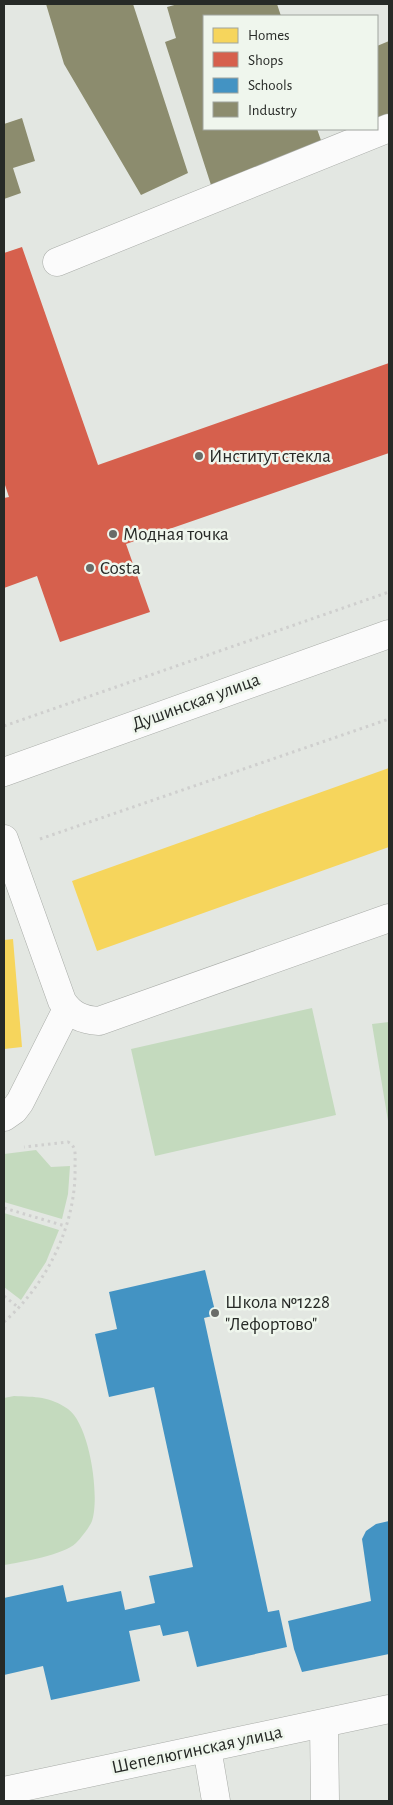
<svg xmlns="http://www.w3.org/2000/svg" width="393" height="1805" viewBox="0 0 393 1805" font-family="'Alegreya Sans',sans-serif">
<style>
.green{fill:#c4dabe}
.homes{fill:#f6d55c}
.shops{fill:#d6604d}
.schools{fill:#4393c3}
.industry{fill:#8c8c6e}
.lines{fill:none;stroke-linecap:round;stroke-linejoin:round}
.minor-casing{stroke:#a9aca8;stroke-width:29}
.path{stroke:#cfcfce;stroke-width:3;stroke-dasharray:2.5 4;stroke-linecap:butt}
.minor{stroke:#fbfbfb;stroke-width:28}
.poi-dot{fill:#696c68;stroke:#eff6ed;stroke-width:2}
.labels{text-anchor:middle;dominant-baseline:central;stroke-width:5;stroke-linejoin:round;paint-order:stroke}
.poi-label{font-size:19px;fill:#272a27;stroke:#eff6ed;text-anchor:start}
.street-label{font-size:19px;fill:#272a27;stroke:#eff6ed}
</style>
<rect width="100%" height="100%" fill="#e3e7e2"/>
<path class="green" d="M 312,1008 L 336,1115 L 155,1156 L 131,1049 Z
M 389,1022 L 389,1127 L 372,1024 Z
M 36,1150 L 51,1167 L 70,1166 L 68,1194 L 62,1219 L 4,1202 L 4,1154 Z
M 4,1213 L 59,1230 L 46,1262 L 21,1300 L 4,1287 Z
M 14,1396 C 36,1397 49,1396 68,1409 C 90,1425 100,1497 92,1521 C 89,1528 81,1538 76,1543 C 64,1555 21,1562 4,1565 L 4,1398 Z"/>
<path class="homes" d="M 389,768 L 389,847 L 97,951 L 72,881 Z
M 13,939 L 22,1047 L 4,1049 L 4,940 Z"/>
<path class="shops" d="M 22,247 L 98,465 L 389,363 L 389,453 L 126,544 L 150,612 L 60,642 L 37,576 L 4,588 L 4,498 L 9,497 L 4,482 L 4,253 Z"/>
<path class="schools" d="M 205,1270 L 216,1315 L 204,1318 L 268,1612 L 279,1610 L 287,1647 L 197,1667 L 188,1631 L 163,1636 L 160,1625 L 129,1631 L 140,1681 L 51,1700 L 43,1666 L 4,1675 L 4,1598 L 63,1585 L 67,1602 L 121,1591 L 125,1610 L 155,1603 L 149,1576 L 193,1567 L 154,1387 L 109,1397 L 95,1334 L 117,1329 L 109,1292 Z
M 389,1521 L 389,1654 L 302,1672 L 294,1649 L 288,1621 L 371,1601 L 362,1539 L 366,1531 L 376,1524 Z"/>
<path class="industry" d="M 46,4 L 133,4 L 188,173 L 141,195 L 64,64 Z
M 178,4 L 277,4 L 281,16 L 204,16 L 204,129 L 317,129 L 323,146 L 211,185 L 165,42 L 176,38 L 167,7 Z
M 389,41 L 389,126 L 377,124 L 377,46 Z
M 22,118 L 35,161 L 13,168 L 21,193 L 4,199 L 4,124 Z"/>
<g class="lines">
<defs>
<path id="minor" d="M 57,262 L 389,128
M 4,772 L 389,634
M 4,839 L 62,1001 C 71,1015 82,1020 99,1021 L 389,918
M 4,1117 L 14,1110 L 20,1102 L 67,1009
M 324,1724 L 325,1801
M 207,1748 L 216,1801
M 4,1791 L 389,1709"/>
</defs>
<use href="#minor" class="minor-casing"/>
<path class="path" d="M 4,726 L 389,592
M 40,839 L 389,719
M 4,1208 L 65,1226
M 4,1296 L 19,1308
M 4,1322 C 47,1284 77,1224 75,1165 C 75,1156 77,1146 68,1142 L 24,1147"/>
<use href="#minor" class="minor"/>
</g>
<g class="poi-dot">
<circle cx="199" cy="456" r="5"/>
<circle cx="113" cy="534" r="5"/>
<circle cx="90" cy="568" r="5"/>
<circle cx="215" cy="1313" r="5"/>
</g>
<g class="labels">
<g class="poi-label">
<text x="209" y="456">Институт стекла</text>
<text x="123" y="534">Модная точка</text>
<text x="100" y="568">Costa</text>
<text x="225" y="1302">Школа №1228<tspan x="225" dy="22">"Лефортово"</tspan></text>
</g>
<g class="street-label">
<text transform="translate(196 702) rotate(-20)">Душинская улица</text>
<text transform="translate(197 1750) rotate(-12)">Шепелюгинская улица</text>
</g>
</g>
<rect width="393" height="1805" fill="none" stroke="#272a27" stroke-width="10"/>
<rect x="203" y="15" width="175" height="115" fill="#eff6ed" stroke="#9fa49e"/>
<rect x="213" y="28" width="25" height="15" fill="#f6d55c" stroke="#9fa49e"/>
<text x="248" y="40" font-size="15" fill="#272a27">Homes</text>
<rect x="213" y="52" width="25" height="15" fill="#d6604d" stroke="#9fa49e"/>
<text x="248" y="65" font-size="15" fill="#272a27">Shops</text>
<rect x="213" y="78" width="25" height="15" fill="#4393c3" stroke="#9fa49e"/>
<text x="248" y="90" font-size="15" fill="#272a27">Schools</text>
<rect x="213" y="102" width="25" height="15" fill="#8c8c6e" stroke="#9fa49e"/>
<text x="248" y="115" font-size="15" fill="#272a27">Industry</text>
</svg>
